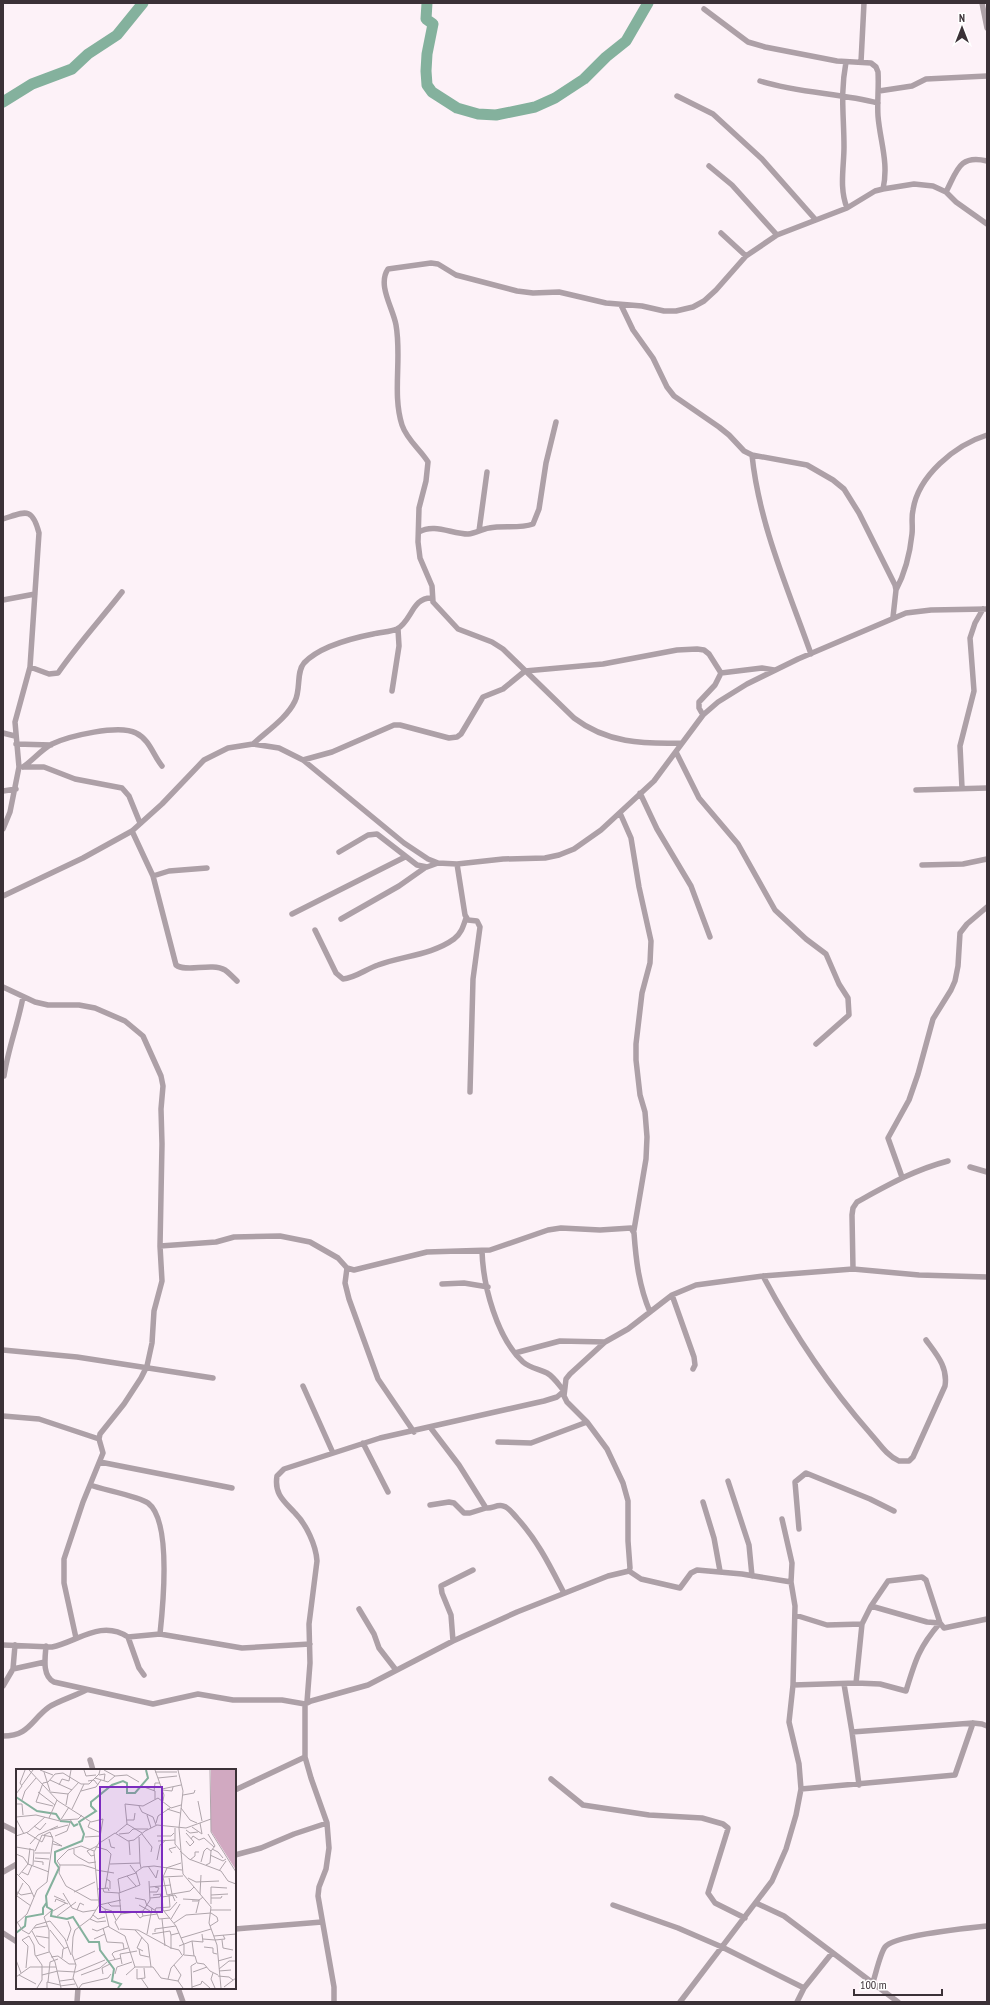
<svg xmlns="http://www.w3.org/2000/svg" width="990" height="2005" viewBox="0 0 990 2005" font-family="'PT Sans Narrow',sans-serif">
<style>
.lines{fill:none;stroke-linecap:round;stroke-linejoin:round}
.river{stroke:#84b19d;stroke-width:11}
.minor{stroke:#ada0a7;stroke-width:5.5}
.inset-river{fill:none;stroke:#84b19d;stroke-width:2}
.inset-road{fill:none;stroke:#afa5ab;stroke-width:1}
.view{fill:#7b2cbf;fill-opacity:0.15;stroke:#7b2cbf;stroke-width:2}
.inset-edge{fill:none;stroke:#3b3137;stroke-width:2}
</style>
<rect width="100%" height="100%" fill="#fdf2f8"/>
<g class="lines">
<path class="river" d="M 427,3 L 426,19 L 433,24 L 427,54 L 426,71 L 427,85 L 432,92 L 457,108 L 478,114 L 496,115 L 535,107 L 555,98 L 584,79 L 606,57 L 626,41 L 648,3
M 3,102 L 32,84 L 72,69 L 88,54 L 117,35 L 143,3"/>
<path class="minor" d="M 982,3 L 987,28
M 704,9 L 748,42 L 765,47 L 837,61 L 871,63 L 876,67 L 878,72 C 879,87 877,101 878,116 C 880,141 889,163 883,189
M 846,62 C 840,95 844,115 844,147 C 844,167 839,188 847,208
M 861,62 L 864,3
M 760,81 C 798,93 839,93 878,103
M 879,91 L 912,86 L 926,79 L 987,76
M 677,96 L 713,114 L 762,159 L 815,219
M 709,166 L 732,185 L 777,235
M 946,192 C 957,171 959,154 987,161
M 721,233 L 746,256
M 621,305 L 633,330 L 653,358 L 667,387 L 674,396 L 719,427 L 729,435 L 744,451 L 752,455 L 807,465 L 833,480 L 844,489 L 859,513 L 895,585 L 896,590 L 893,617
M 752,455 C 759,524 788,589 811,654
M 3,519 C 25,512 32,506 39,533 L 30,667 L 15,722 L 19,767 L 10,812 L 3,829
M 479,531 L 487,472
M 419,532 C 434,523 452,534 468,534 C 476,533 482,529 489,528 C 504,525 519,529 533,524 L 539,509 L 546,463 L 556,422
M 896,590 C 905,573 910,553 912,534 C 913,526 911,518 913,510 C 918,476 955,445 987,435
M 3,600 L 35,594
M 30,667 L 49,674 L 58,673 C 78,644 101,619 122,592
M 392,691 L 399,646 L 398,629
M 703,715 L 699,708 L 699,702 L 715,685 L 721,673
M 3,733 L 15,736
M 682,743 C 642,744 607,743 574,718 L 503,649 L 492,642 L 458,629 L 433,602 L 432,586 L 420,558 L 418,542 L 419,508 L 426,481 L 428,462 C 420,449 407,440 402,425 C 392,394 402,358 396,325 C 393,308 377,285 388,269 L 431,263 L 438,264 L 456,275 L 517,291 L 533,293 L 559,292 L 606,303 L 642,306 L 664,311 L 676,311 L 693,307 L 704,301 L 716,290 L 746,256 L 777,235 L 847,208 L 875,191 L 883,189 L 914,184 L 933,186 L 946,192 L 956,202 L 987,224
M 16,744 L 51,745
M 253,744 C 267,731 287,718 295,701 C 301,689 296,672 304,663 C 319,647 353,638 373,634 C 380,632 391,632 397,629 C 412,621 412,597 432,598
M 676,752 L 699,798 L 738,844 L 775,910 L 806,939 L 826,954 L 839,984 L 848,998 L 849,1015 L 816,1044
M 303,760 L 332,752 L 394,725 L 400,725 L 449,738 L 457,737 L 461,734 L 483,697 L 503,689 L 525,671 L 603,664 L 677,650 L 697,649 L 704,650 L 709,654 L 721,673 L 762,668 L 774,670
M 23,767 C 33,760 42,749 52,744 C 69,736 119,724 136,733 C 150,740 153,755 162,766
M 23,767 L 44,767 L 75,779 L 122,788 L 129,796 L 140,823
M 962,788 L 960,746 L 974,691 L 970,638 L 975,623 L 983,609
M 916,790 L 987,788
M 3,791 L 16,789
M 640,793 L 657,829 L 691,886 L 710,937
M 620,813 L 631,838 L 639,887 L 651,941 L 650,963 L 642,993 L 636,1044 L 636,1060 L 640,1095 L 645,1112 L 647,1137 L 646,1159 L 634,1230
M 132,831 L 153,876 L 176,965 C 186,973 211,962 225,970 C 229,973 233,977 237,981
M 339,852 L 368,835 L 377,834 L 417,865 L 427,867 L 438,863
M 457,864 L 465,915 L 468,920 L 477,921 L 480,927 L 473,979 L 470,1092
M 922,865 L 963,864 L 987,859
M 153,876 L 169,871 L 207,868
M 3,896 L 83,858 L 132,831 L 162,804 L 204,760 L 228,748 L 253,744 L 279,748 L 303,760 L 404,843 L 428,859 L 438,863 L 457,864 L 503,859 L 545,858 L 559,855 L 574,849 L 601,830 L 654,781 L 703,715 L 718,702 L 747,684 L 798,659 L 906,613 L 931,610 L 987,609
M 292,914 L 405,857
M 341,919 L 399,886 L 426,867
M 315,930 L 336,973 L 343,979 C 355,978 366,969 378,965 C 402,956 432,955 454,939 C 461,934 463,927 466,918
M 3,987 L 35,1002 L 48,1005 L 79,1005 L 95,1008 L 125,1021 L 143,1036 L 161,1076 L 163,1086 L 161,1109 L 162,1144 L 160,1246 L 162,1281 L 154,1311 L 152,1343 L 147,1366 L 141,1378 L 124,1404 L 100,1434 L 99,1439 L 103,1453 L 83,1502 L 64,1559 L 64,1583 L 76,1638
M 4,1076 C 8,1049 18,1024 23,997
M 970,1167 L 987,1172
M 902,1177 L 888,1138 L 909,1100 L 918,1074 L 933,1019 L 951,990 L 955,981 L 958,966 L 960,933 L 967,924 L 987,907
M 160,1246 L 216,1242 L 234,1237 L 280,1236 L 310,1242 L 338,1258 L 347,1268 L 354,1270 L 427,1252 L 490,1250 L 548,1230 L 561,1228 L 600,1230 L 631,1228 L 634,1233 C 636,1261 639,1286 650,1312
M 347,1268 L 345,1283 L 349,1299 L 378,1379 L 414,1432
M 853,1269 L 852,1215 L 853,1208 L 857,1202 C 888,1185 914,1170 948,1161
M 763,1276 C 794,1334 827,1384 870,1433 C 879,1443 887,1456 899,1461 L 909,1461 L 913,1457 L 945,1386 C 948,1367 937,1355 926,1340
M 442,1284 L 464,1283 L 488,1287
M 672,1295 L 694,1357 L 695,1365 L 693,1369
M 3,1350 L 77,1357 L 213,1378
M 515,1353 L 560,1341 L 605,1342
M 303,1386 L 333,1453
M 3,1416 L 39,1419 L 99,1439
M 430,1427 L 459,1465 L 486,1508 C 492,1509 497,1504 503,1506 C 509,1507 513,1514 517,1518 C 538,1541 550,1566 564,1593
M 498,1442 L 531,1443 L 587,1422
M 363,1443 L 388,1492
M 100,1462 L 232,1488
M 728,1481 L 749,1545 L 752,1576
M 90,1485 C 104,1490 138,1496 148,1503 C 172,1521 163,1606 160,1634
M 703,1502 L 714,1538 L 720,1571
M 430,1505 L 449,1502 L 454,1503 L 464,1513 L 470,1513 L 486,1508
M 799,1529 L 795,1482 L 806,1473 L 870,1499 L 894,1511
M 629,1571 L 641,1579 L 680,1588 L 691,1573 L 697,1570 L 742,1574 L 791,1582
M 871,1606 L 927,1622 L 940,1623
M 359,1609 L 374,1634 L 379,1648 L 396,1670
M 795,1615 L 827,1625 L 862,1624 L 871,1606 L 888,1581 L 922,1577 L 926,1580 L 940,1623 L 944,1628 L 987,1619
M 128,1637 L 160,1634 L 242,1648 L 310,1644
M 453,1641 L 451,1615 L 442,1593 L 441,1586 L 473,1570
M 3,1645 L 52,1647 C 77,1642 101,1619 128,1637 L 139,1668 L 144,1675
M 46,1646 C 45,1658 42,1676 54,1682 L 153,1704 L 198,1694 L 233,1700 L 282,1700 L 305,1704
M 13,1669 L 45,1662
M 856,1683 L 862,1624
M 844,1684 L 852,1732 L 859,1785
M 793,1685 L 856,1683 L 880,1684 L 906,1691 C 915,1661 919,1647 940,1623
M 3,1686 L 13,1669 L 15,1645
M 307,1702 L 310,1663 L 309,1624 L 317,1561 C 316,1545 306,1524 295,1513 C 284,1501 274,1494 277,1476 L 284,1469 L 380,1438 L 544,1401 L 557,1397 L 564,1391 C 559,1385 554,1377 547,1373 C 539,1369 530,1368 523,1362 C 497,1338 483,1286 482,1251
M 852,1732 L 973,1723 L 982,1724 L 987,1726
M 3,1736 C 29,1736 31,1720 49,1707 C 58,1701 75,1696 86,1690
M 90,1760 L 93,1770
M 551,1779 L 583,1805 L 649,1815 L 702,1818 L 723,1824 L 728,1828 L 727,1832 L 708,1893 L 715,1903 L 745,1918
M 801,1789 L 955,1775 L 973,1723
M 235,1790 L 305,1757
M 3,1825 L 17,1832
M 235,1855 L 261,1848 L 294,1834 L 327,1823
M 3,1872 L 17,1864
M 756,1903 L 784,1916 L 898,2002
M 613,1905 L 678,1928 L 722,1947 L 804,1988
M 235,1929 L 322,1922
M 3,1933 L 17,1942
M 873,1982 C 876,1973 880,1954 885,1947 C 894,1935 970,1928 987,1926
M 178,1988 L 183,2002
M 77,2002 L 78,1988
M 334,2002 L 334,1987 L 318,1896 L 319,1887 L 326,1869 L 329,1848 L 327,1823 L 311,1778 L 305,1757 L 305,1704 L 311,1701 L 368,1685 L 453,1641 L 517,1612 L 608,1576 L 629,1571 L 630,1568 L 628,1541 L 628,1501 L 623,1483 L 607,1449 L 587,1422 L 567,1402 L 564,1396 L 566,1379 L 570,1374 L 605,1342 L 628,1329 L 672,1295 L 696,1285 L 763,1276 L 853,1269 L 919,1275 L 987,1277
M 680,2002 L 772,1881 L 786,1849 L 796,1815 L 801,1789 L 799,1764 L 789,1722 L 793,1685 L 795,1606 L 791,1582 L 792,1563 L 782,1519
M 797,2002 L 804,1988 L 832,1953"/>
</g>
<g transform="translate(16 1769)">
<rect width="220" height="220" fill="#fdf2f8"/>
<path d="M 195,1 L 220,1 L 220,101 L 195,62 Z" fill="#d1a9c1"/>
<path class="inset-river" d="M 0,28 L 21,42 L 40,45 L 44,51M 44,52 L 55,53 L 58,57 L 62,55M 0,164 L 9,157 L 10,148 L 27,145 L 27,139 L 31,133M 102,219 L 105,215 L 96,212 L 98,200 L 84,181 L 83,173 L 73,173 L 57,148 L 51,150 L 35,147 L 36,141 L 31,138 L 30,127 L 43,99 L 39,93 L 39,83 L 66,72 L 68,65 L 63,53 L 80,42 L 75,37 L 75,33 L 96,16 L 107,12 L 111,14 L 111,24 L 119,24 L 132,9 L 130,1"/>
<path class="inset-road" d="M 13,1 L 42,32 L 75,53M 24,1 L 37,6M 68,1 L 70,7 L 80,6M 88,1 L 99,7 L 111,6 L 123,13M 139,1 L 148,26 L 147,32M 162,1 L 167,22 L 163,59 L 167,105 L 195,138 L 193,154 L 201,176 L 205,219M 194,1 L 195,63 L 220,103M 28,3 L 34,22M 139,3 L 161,3M 83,6 L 89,5 L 88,12M 79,9 L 92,13 L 99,7M 142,9 L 161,7M 34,11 L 56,21M 72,12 L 78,11 L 82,16M 27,14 L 32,13 L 39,5 L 47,4 L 65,15 L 73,15 L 83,5 L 84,1M 27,14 L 20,33 L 37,37M 6,16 L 17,1M 43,16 L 46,10 L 53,12 L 55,1M 128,18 L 139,22 L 139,30M 146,20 L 165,16M 146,21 L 156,22 L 157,18M 65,22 L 80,18 L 85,11M 138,22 L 139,14 L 144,14M 22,23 L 39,36M 34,23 L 52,25M 0,25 L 6,17 L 4,14 L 9,1M 167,26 L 178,24 L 179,21M 6,31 L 9,22 L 20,9M 182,32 L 186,52M 0,35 L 6,35 L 7,46M 50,36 L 52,25 L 63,13M 123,37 L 126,43 L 137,48 L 140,56M 165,39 L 174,51 L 181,54M 56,40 L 68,15M 151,40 L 164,44M 131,46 L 135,59M 0,48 L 20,46 L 44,52 L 53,38M 33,49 L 41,31M 0,50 L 8,65M 46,51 L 62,50 L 66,46M 111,51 L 118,51 L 119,44M 74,53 L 72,58 L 85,64M 75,53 L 87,50 L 83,74M 140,54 L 142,47 L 154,39M 18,57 L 24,61 L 30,54M 176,58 L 186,65 L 184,54M 159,59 L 159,75 L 164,81M 34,61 L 52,56M 170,61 L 174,64 L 182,63M 11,64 L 26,73 L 29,67M 100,64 L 111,55M 126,64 L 111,55 L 109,35 L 127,37 L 142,29 L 155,39 L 165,36M 103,65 L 113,64 L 117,60 L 132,60M 126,65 L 136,78 L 135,83M 192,65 L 199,77M 0,67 L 12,63 L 29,48M 39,67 L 51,62 L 55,51M 141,67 L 155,67 L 158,64M 69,68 L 85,67M 123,68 L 124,94M 93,70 L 95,78 L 99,79M 175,70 L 177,67 L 183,71 L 188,69 L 198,78M 113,72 L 114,86M 142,72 L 159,71M 170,72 L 174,77 L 178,73 L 170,64M 14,75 L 22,66 L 42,57M 37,75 L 46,77 L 37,72M 0,78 L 18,81 L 17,96M 81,78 L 91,81 L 95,85 L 89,120M 58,80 L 58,85 L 62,88 L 73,94 L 80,93M 196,80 L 202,83 L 207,89M 19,82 L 26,66 L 37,68M 78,82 L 65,77 L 52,81 L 41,92 L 44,96 L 43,104 L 50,117 L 75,131 L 82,131M 164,82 L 173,90 L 205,102 L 212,112 L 220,115M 19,84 L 34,84M 156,84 L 153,80 L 160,78M 0,85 L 7,88 L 12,95 L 33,103M 79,86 L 75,87 L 71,82 L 81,77M 194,86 L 207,92 L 210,90M 19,89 L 33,90M 141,91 L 144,76 L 150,71M 174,91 L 179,87 L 179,83 L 183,83M 18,92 L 27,93 L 27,96M 185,93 L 188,82 L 191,79 L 195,82M 94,95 L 124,94 L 125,99M 44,96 L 67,96 L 80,100M 190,96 L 194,94 L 195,82 L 199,77M 132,97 L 140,109 L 142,101M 150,99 L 165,94M 151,99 L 147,108 L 167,107M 80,101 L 98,104M 203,102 L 210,92M 6,103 L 12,106 L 16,96M 0,104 L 13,117 L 18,128M 3,106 L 12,95 L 14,79M 111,107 L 120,117M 147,108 L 151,126 L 156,125 L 153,109M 172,109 L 180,113 L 203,112M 90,110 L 94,112 L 94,120M 134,118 L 155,116M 82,120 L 92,119 L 93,122M 87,120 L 88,123 L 103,124M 0,122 L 5,126 L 16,124M 58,123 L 79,113M 134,123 L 141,123 L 143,119 L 139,118M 47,124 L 56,139 L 67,143 L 80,141M 104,124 L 102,110 L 120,104 L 114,96M 184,125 L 185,106M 137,126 L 146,125 L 147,141 L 160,157 L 168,176 L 168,185 L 155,199 L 152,210M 195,126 L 212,125M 1,127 L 15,137M 38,127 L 49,132M 0,128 L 7,114M 146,128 L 159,126 L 161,129M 119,129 L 129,131 L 131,137M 134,129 L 144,128 L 145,125M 195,129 L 205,129 L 206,127M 167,130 L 184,131M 105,131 L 83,136 L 89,140 L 93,158 L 109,167 L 119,198 L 137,198 L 145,209 L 162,212 L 167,219M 159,132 L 156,125 L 174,122 L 178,118M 176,132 L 182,132 L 187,128M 39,133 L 40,130 L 52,135M 92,134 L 95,137 L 105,137M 195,135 L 195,118 L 211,119M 123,136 L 134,142M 131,136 L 140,142 L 143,150 L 154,149M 89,140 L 96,142 L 100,151M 61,141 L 64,134 L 68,136M 139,141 L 140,139 L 154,138 L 153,126M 195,141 L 215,141M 35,142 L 28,148 L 33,161 L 33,182 L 39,193 L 45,219M 37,142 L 50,134M 148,142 L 154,141 L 161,133M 120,144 L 124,149 L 127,147 L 126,143M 180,144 L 183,132M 105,145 L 127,142 L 134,131 L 133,112M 77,146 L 82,150 L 89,148M 127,147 L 141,145M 40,148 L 60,133M 74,150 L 81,153 L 90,152M 146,150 L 149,177M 155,150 L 164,135M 0,151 L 6,161 L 13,165 L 20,156 L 34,152 L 49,170 L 55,186M 158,154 L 170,146 L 195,144M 0,155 L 11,145 L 21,121 L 31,113 L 37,70 L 34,63 L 28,66M 194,157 L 202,152 L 201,148 L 195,144M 18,159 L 31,157M 87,159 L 91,173 L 107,174 L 108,180M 76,160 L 81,162 L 93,157M 104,160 L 122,161 L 155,179 L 163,181 L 166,186M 34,161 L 48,179M 103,161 L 99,153 L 105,145 L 103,124 L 124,116 L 120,103 L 127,98 L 138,97 L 166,101M 119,161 L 132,175 L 135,198M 16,162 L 23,175 L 29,179M 139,163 L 139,160 L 160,157M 131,165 L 136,139M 136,165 L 154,162 L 155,166 L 163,164M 155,166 L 155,180M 20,167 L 33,169M 198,167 L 220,165M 126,168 L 121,179 L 127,182M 165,169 L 195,160M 78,170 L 89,165M 187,170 L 199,171M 199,171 L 209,170 L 207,166M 206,171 L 207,179 L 217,181M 51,172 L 55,160 L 52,152M 176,172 L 178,187M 163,177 L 176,172 L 187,173 L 186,165M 188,178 L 197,179 L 197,184 L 201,185M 123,180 L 124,186 L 133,188M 168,186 L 179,187 L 181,194 L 188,195 L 194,202 L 202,206M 20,187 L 33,183M 35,188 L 42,187 L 53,195 L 60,195M 46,189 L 47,180 L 52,178M 99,190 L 96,185 L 98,183 L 112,179M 0,191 L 5,204M 59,191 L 79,182M 93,192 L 105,189M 202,192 L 216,188M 106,195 L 104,185 L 121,182M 158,196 L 165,206 L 162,212M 10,199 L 12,177 L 6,171 L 13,167 L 18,176 L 19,186 L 26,196 L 26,211 L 21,219M 121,200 L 121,210 L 129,209 L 128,199M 203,200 L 213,192 L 220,192M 42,202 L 60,203M 203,202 L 215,201M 60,203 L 89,191M 177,203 L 191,198M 197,204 L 195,210 L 199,219M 87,205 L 86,199 L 94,195M 99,205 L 101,198 L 116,193M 3,206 L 20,215M 26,206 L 42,202M 65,206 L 84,199 L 91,193M 110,206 L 119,198M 202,207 L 213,208 L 217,211M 0,208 L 14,198 L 40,198M 125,209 L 132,219M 44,212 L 58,210M 32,213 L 34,193 L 42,190M 44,217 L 59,215M 176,218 L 185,215 L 186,212 L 194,219M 208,218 L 220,209M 31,219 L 31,213 L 44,216M 62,219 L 57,209 L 60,196 L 56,185 L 57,168 L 59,161 L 75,149 L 83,136 L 78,83 L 82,75 L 99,64 L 112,72 L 118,71 L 129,62 L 141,56 L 170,59 L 195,50M 63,219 L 66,215 L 92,209 L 95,205M 176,219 L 175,197 L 180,194"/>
<path class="view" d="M 84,18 L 146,18 L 146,143 L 84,143 Z"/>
<rect width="220" height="220" class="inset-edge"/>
</g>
<rect width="990" height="2005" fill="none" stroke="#3b3137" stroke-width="8"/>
<g transform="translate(962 28)" stroke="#ffffff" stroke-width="3" paint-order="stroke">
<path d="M0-3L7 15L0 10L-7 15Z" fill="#3b3137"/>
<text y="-6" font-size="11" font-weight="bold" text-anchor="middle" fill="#3b3137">N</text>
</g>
<path d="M854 1989v6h88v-6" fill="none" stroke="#3b3137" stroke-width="2"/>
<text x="860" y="1989" font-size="12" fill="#3b3137" stroke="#ffffff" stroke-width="3" paint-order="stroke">100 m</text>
</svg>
